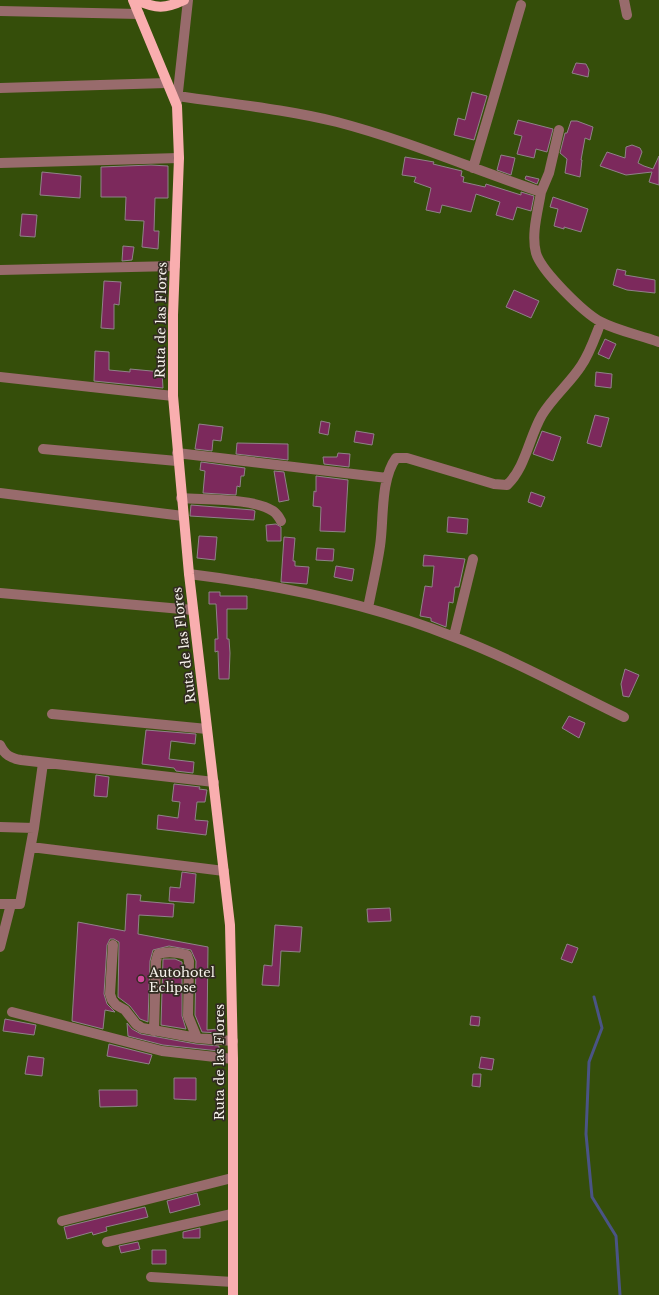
<svg xmlns="http://www.w3.org/2000/svg" width="659" height="1295" viewBox="0 0 659 1295" font-family="'Libre Baskerville',serif">
<style>
.green{fill:#354e0a}
.lines{fill:none;stroke-linecap:round;stroke-linejoin:round}
.stream{stroke:#4a5485;stroke-width:3}
.building{fill:#7c295c;stroke:#908289}
.minor{stroke:#986b6c;stroke-width:10}
.major{stroke:#f9aeaf;stroke-width:10}
.hotel-dot{fill:#d1479c;stroke:#322c22;stroke-width:1.5}
.labels{text-anchor:middle;dominant-baseline:central;stroke-width:3.5;stroke-linejoin:round;paint-order:stroke}
.street-label{font-size:13px;fill:#f8f4ed;stroke:#322c22}
.poi-label{font-size:13px;fill:#f8f4ed;stroke:#322c22;text-anchor:start}
</style>
<rect width="100%" height="100%" fill="#322c22"/>
<path class="green" d="M 0,0 L 659,0 L 659,1295 L 0,1295 Z"/>
<g class="lines">
<path class="stream" d="M 594,997 L 602,1028 L 589,1062 L 586,1134 L 592,1197 L 616,1236 L 620,1295"/>
</g>
<path class="building" d="M 576,63 L 586,64 L 589,70 L 588,77 L 572,73 Z
M 472,92 L 487,96 L 474,140 L 454,135 L 458,118 L 465,120 Z
M 518,120 L 553,129 L 547,152 L 536,149 L 534,158 L 517,154 L 522,136 L 514,134 Z
M 571,121 L 577,121 L 593,127 L 590,140 L 585,138 L 581,160 L 582,160 L 580,177 L 565,173 L 567,159 L 560,153 L 565,133 L 567,133 Z
M 632,145 L 640,148 L 642,152 L 638,163 L 644,166 L 653,169 L 659,156 L 659,185 L 649,182 L 652,172 L 626,175 L 600,166 L 607,152 L 625,158 L 626,147 Z
M 501,155 L 515,158 L 511,175 L 497,170 Z
M 405,157 L 434,162 L 433,164 L 462,171 L 461,176 L 464,177 L 463,182 L 485,187 L 486,184 L 521,195 L 521,192 L 534,196 L 531,211 L 517,207 L 513,220 L 496,215 L 500,202 L 476,194 L 471,212 L 442,205 L 440,213 L 426,210 L 431,188 L 414,182 L 416,177 L 402,175 Z
M 151,165 L 168,166 L 168,198 L 155,198 L 154,231 L 159,231 L 158,249 L 142,247 L 144,221 L 125,220 L 126,197 L 101,197 L 101,167 Z
M 42,172 L 81,176 L 80,198 L 40,195 Z
M 526,176 L 539,179 L 537,184 L 525,179 Z
M 553,197 L 588,209 L 581,232 L 564,227 L 564,229 L 554,226 L 558,209 L 550,207 Z
M 22,214 L 37,215 L 35,237 L 20,236 Z
M 123,246 L 134,247 L 132,260 L 122,261 Z
M 617,269 L 626,271 L 625,275 L 655,280 L 655,293 L 627,290 L 613,285 Z
M 104,281 L 121,282 L 119,305 L 114,304 L 114,329 L 101,328 Z
M 514,290 L 539,301 L 531,318 L 506,307 Z
M 605,339 L 616,344 L 609,359 L 598,354 Z
M 95,351 L 109,352 L 109,370 L 130,372 L 130,369 L 162,372 L 163,388 L 94,381 Z
M 596,372 L 612,374 L 611,388 L 595,386 Z
M 595,415 L 609,418 L 601,447 L 587,443 Z
M 321,421 L 330,423 L 328,435 L 319,433 Z
M 199,424 L 223,427 L 221,441 L 213,440 L 212,451 L 195,449 Z
M 356,431 L 374,434 L 372,445 L 354,442 Z
M 542,431 L 561,437 L 553,461 L 533,454 Z
M 237,443 L 288,444 L 288,460 L 236,454 Z
M 338,453 L 350,454 L 349,467 L 324,464 L 323,457 L 337,457 Z
M 201,462 L 245,468 L 244,476 L 241,476 L 240,487 L 237,486 L 236,495 L 203,493 L 205,471 L 200,470 Z
M 274,471 L 284,472 L 289,500 L 279,502 Z
M 316,476 L 348,480 L 345,532 L 320,531 L 321,507 L 313,506 L 314,491 L 316,492 Z
M 531,492 L 545,497 L 541,507 L 528,502 Z
M 191,505 L 253,510 L 255,511 L 254,520 L 190,516 Z
M 448,517 L 468,519 L 467,534 L 447,532 Z
M 276,524 L 281,527 L 281,541 L 267,541 L 266,525 Z
M 199,536 L 217,537 L 215,560 L 197,558 Z
M 284,537 L 295,538 L 293,561 L 295,561 L 295,566 L 309,567 L 307,584 L 281,582 Z
M 317,548 L 334,549 L 333,561 L 316,560 Z
M 424,555 L 465,559 L 459,587 L 455,587 L 453,603 L 449,602 L 446,627 L 431,621 L 431,618 L 420,616 L 425,586 L 432,587 L 434,566 L 423,566 Z
M 336,566 L 354,569 L 352,581 L 334,577 Z
M 209,592 L 220,592 L 220,596 L 247,596 L 247,609 L 227,609 L 227,639 L 229,639 L 230,653 L 229,679 L 219,679 L 218,651 L 215,652 L 215,639 L 218,639 L 216,604 L 209,604 Z
M 625,669 L 639,675 L 629,697 L 623,696 L 621,684 Z
M 569,716 L 585,723 L 579,738 L 562,728 Z
M 146,730 L 196,734 L 195,744 L 171,741 L 169,759 L 194,762 L 193,773 L 176,771 L 174,768 L 142,764 Z
M 96,775 L 109,777 L 107,797 L 94,796 Z
M 174,784 L 200,787 L 199,789 L 207,790 L 205,802 L 197,802 L 195,820 L 208,821 L 206,835 L 157,829 L 158,815 L 178,818 L 180,802 L 172,801 Z
M 182,872 L 196,874 L 194,903 L 169,901 L 170,887 L 180,888 Z
M 127,894 L 141,895 L 140,901 L 174,904 L 173,917 L 139,915 L 138,934 L 208,947 L 207,1030 L 219,1029 L 219,1033 L 202,1032 L 195,1015 L 196,961 L 191,950 L 169,946 L 153,950 L 150,961 L 148,1022 L 140,1019 L 130,1006 L 118,997 L 119,945 L 119,942 L 114,939 L 110,939 L 107,945 L 104,994 L 107,1004 L 115,1012 L 105,1010 L 103,1029 L 72,1021 L 78,922 L 125,931 Z
M 390,908 L 391,921 L 368,922 L 367,909 Z
M 275,925 L 302,927 L 300,952 L 281,951 L 279,986 L 262,985 L 264,965 L 272,966 Z
M 567,944 L 578,948 L 572,963 L 561,959 Z
M 163,959 L 175,959 L 182,962 L 182,1016 L 186,1029 L 161,1025 Z
M 471,1016 L 480,1017 L 479,1026 L 470,1025 Z
M 5,1019 L 36,1025 L 34,1035 L 3,1031 Z
M 127,1023 L 132,1029 L 141,1034 L 196,1044 L 219,1046 L 219,1051 L 163,1045 L 128,1036 Z
M 109,1044 L 152,1055 L 149,1064 L 107,1056 Z
M 28,1056 L 44,1058 L 42,1076 L 25,1074 Z
M 481,1057 L 494,1059 L 492,1070 L 479,1068 Z
M 473,1074 L 481,1074 L 480,1087 L 472,1086 Z
M 174,1078 L 196,1078 L 196,1100 L 174,1099 Z
M 99,1090 L 137,1090 L 137,1106 L 100,1107 Z
M 197,1193 L 200,1205 L 170,1213 L 167,1201 Z
M 145,1207 L 148,1217 L 106,1227 L 107,1231 L 93,1235 L 92,1232 L 67,1239 L 64,1227 Z
M 200,1228 L 200,1238 L 183,1238 L 183,1232 Z
M 138,1242 L 140,1249 L 121,1253 L 119,1246 Z
M 152,1250 L 166,1250 L 166,1264 L 152,1264 Z"/>
<g class="lines">
<path class="minor" d="M 624,0 L 627,15
M 0,11 L 139,14
M 0,88 L 167,83
M 178,96 C 231,104 285,109 337,122 C 406,140 473,169 541,192 C 538,211 531,234 536,253 C 541,271 584,313 601,322 C 618,331 640,335 659,342
M 177,101 L 188,0
M 0,163 L 179,158
M 473,168 L 521,5
M 541,192 L 549,173 L 559,130
M 0,270 L 175,266
M 0,377 L 173,396
M 43,449 L 177,461
M 177,453 L 387,478
M 0,493 L 183,516
M 181,498 C 205,500 254,498 273,511 C 276,513 279,517 281,521
M 189,574 C 279,585 369,603 454,637 C 512,659 568,690 624,717
M 0,593 L 193,610
M 368,608 C 372,587 377,567 380,546 C 384,520 380,480 396,458 L 407,458 L 494,484 L 507,485 C 526,467 529,437 542,415 C 553,397 570,383 581,366 C 590,353 595,337 601,322
M 454,636 L 473,559
M 52,714 L 207,729
M 0,745 C 5,755 10,758 21,760 L 214,782
M 0,827 L 34,828 L 43,763
M 31,847 L 224,871
M 0,904 L 20,904 L 34,828
M 113,945 L 110,994 L 112,1000 L 116,1005 L 125,1010 L 136,1024 L 142,1028 L 197,1038
M 0,947 L 11,904
M 12,1012 L 162,1051 L 233,1059
M 154,1031 L 156,961 L 158,954 C 167,951 177,952 187,955 L 189,961 L 188,1016 L 197,1038 L 233,1041
M 62,1221 L 232,1178
M 107,1242 L 232,1214
M 151,1277 L 233,1282"/>
<path class="major" d="M 133,0 L 177,106 L 179,158 L 173,315 L 173,396 L 189,574 L 230,925 L 233,1059 L 233,1295
M 137,0 C 156,9 165,9 184,0"/>
</g>
<circle class="hotel-dot" cx="141" cy="979" r="4"/>
<g class="labels">
<g class="street-label">
<text transform="translate(161 320) rotate(-89)">Ruta de las Flores</text>
<text transform="translate(184 645) rotate(-97)">Ruta de las Flores</text>
<text transform="translate(219 1062) rotate(-90)">Ruta de las Flores</text>
</g>
<g class="poi-label">
<text x="149" y="972">Autohotel<tspan x="149" dy="15">Eclipse</tspan></text>
</g>
</g>
</svg>
